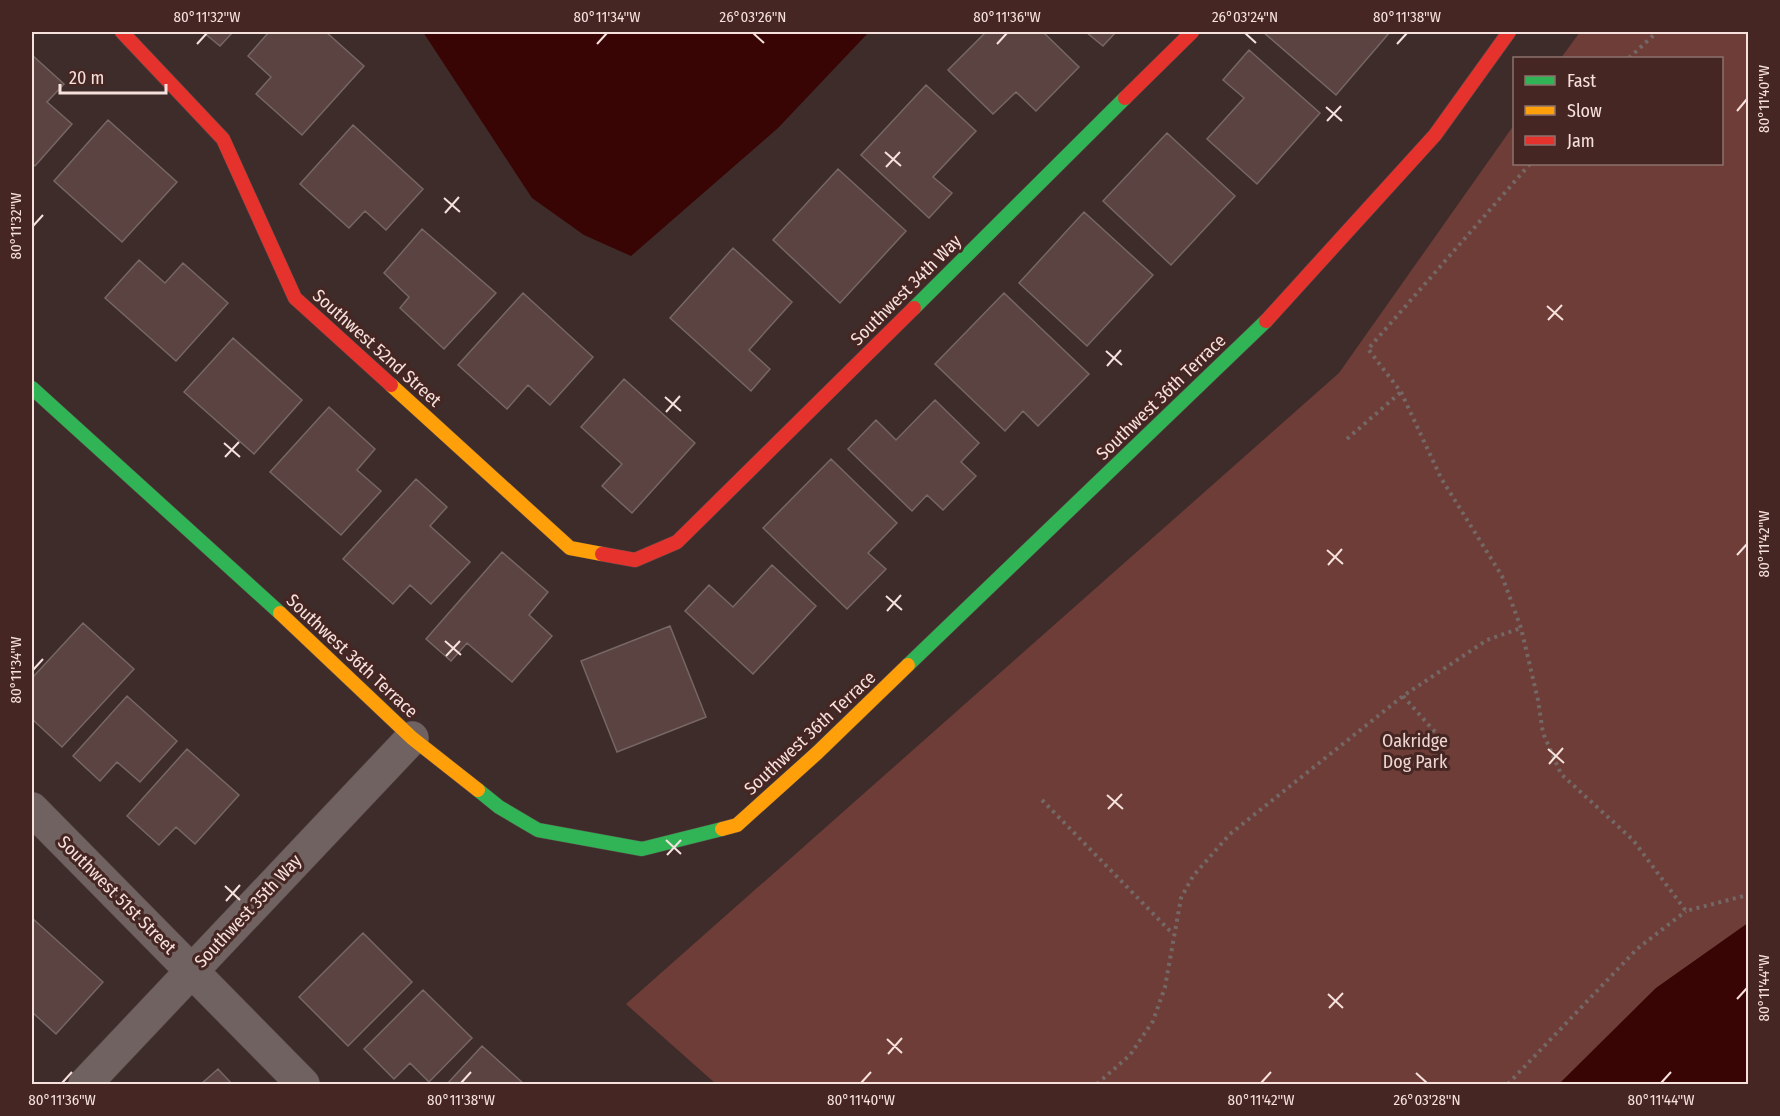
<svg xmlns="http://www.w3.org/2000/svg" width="1780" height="1116" viewBox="0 0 1780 1116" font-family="'Fira Sans Condensed',sans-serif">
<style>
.green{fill:#6f3d37}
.water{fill:#390404}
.building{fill:#5b4341;stroke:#766765;stroke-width:1.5}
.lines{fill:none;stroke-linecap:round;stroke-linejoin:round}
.street-casing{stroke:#5a4a48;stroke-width:34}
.fast-casing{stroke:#5a4a48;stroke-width:15}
.slow-casing{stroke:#5a4a48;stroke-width:15}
.jam-casing{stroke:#5a4a48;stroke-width:15}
.path{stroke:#746866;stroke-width:4;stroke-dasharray:3 4.5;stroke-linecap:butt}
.street{stroke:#706261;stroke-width:33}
.fast{stroke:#30b455;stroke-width:14}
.slow{stroke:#ff9f0a;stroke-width:14}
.jam{stroke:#e5322d;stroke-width:14}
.ticks{fill:none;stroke:#f6e1dd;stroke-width:2}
.labels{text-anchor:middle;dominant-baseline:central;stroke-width:6;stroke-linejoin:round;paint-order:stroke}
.street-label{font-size:18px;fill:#f6e1dd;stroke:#462622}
.park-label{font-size:18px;fill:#eed6d2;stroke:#462622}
.neatline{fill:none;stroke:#f6e1dd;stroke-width:2}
.ticks-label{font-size:15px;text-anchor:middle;fill:#f6e1dd}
</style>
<rect width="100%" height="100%" fill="#3e2c2a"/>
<path class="green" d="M 1580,32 L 1748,32 L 1748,923 L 1656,988 L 1559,1084 L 716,1084 L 626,1004 L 1339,373 L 1514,125 L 1514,164 L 1722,164 L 1722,58 L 1561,58 Z"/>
<path class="water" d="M 423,32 L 869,32 L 778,128 L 631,256 L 584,235 L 532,198 Z
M 1748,923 L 1748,1084 L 1559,1084 L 1656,988 Z"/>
<path class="building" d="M 203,32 L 233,32 L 220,46 Z
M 269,32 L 326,32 L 364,66 L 302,135 L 256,94 L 271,77 L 248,56 Z
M 986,32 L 1043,32 L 1079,67 L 1036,111 L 1016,92 L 993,114 L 948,70 Z
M 1086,32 L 1116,32 L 1103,46 Z
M 1263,32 L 1390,32 L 1336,95 Z
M 1249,50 L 1320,113 L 1257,184 L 1207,139 L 1244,98 L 1223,80 Z
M 32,55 L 64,84 L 47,102 L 72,124 L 35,166 L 32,163 Z
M 926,85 L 976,131 L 933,177 L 952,193 L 929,218 L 861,155 Z
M 108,120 L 177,182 L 122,242 L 54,181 Z
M 353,125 L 423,189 L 386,230 L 365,211 L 349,228 L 300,184 Z
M 1167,133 L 1235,196 L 1171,265 L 1103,201 Z
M 838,169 L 906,231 L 840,303 L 773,240 Z
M 1084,212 L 1153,275 L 1087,346 L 1019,283 Z
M 422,229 L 496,293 L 444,349 L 400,308 L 409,297 L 384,273 Z
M 733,248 L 792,302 L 749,350 L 770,369 L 751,391 L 670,318 Z
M 139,260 L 165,283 L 183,263 L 228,303 L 176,361 L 105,298 Z
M 523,293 L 593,357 L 550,405 L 528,385 L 507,409 L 458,365 Z
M 1004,293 L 1089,374 L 1038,426 L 1023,411 L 1005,431 L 935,364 Z
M 233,338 L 302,400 L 254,454 L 184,392 Z
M 624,379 L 695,443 L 632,513 L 602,486 L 622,464 L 581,427 Z
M 935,400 L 979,443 L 961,462 L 976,476 L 943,510 L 927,495 L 912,511 L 848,449 L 876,420 L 896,440 Z
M 329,407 L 375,449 L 357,470 L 381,491 L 341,535 L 270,472 Z
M 831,459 L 897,523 L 868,553 L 886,569 L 847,609 L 763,528 Z
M 416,479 L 447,507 L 430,526 L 470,562 L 431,604 L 410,585 L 393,604 L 343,559 Z
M 502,552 L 548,592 L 529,615 L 552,636 L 512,682 L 467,643 L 451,661 L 426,639 Z
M 772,565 L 816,606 L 753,674 L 685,611 L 709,585 L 733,607 Z
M 83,623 L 134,669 L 62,747 L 32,719 L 32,678 Z
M 670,626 L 706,717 L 617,752 L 581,661 Z
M 127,696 L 177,741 L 140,782 L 117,762 L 100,781 L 73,756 Z
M 187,749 L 239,795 L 195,844 L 176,827 L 159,845 L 127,816 Z
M 32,918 L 103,982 L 56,1034 L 32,1012 Z
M 363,933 L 412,982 L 348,1046 L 299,997 Z
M 423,990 L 472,1038 L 429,1082 L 410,1063 L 394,1079 L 364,1049 Z
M 482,1046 L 524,1084 L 447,1084 Z
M 218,1069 L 232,1084 L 201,1084 Z"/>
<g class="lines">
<defs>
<path id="street" d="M 32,809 L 303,1084
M 85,1084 L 412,738"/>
<path id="fast" d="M 914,308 L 1125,98
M 32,388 L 280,613
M 908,665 L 1266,321
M 478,790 L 499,807 L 538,830 L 642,849 L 722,829"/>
<path id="slow" d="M 391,385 L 570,548 L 602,554
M 280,613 L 412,738 L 478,790
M 722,829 L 737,825 L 817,753 L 908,665"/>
<path id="jam" d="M 122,32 L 223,139 L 295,298 L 391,385
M 1125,98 L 1192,32
M 1266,321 L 1435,135 L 1509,32
M 602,554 L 635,560 L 677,542 L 914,308"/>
</defs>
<use href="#street" class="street-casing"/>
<use href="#fast" class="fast-casing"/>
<use href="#slow" class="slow-casing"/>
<use href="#jam" class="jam-casing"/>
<path class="path" d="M 1629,58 L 1657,32
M 1530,164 L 1368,349 L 1401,392 L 1441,478 L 1502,576 L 1521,628 L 1538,700 L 1543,733 L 1561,774 L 1633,840 L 1686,911 L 1748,895
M 1347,439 L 1401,392
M 1403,696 L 1444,742
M 1042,800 L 1173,934
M 1097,1084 L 1130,1055 L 1153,1021 L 1165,987 L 1181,898 L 1193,876 L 1230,834 L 1403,696 L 1487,640 L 1521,628
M 1508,1084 L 1637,949 L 1686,911"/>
<use href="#street" class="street"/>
<use href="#fast" class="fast"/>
<use href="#slow" class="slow"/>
<use href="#jam" class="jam"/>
</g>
<path class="ticks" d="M 753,33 L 764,43M 1245,33 L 1256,43M 197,44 L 207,33M 597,44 L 607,33M 997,44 L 1007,33M 1397,44 L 1407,33M 1326,107 L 1342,121M 1737,111 L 1747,99M 1327,121 L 1341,106M 885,152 L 901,166M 886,167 L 900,152M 444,198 L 460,212M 445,213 L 459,197M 33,226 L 43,215M 1547,306 L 1563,320M 1548,320 L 1562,305M 1106,351 L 1122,365M 1107,366 L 1121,350M 665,397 L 681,411M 666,412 L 680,396M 224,443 L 240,457M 225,457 L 239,442M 1327,550 L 1343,564M 1737,555 L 1747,544M 1328,565 L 1342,549M 886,596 L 902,610M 887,611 L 901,595M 445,641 L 461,655M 446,656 L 460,641M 33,670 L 43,659M 1548,749 L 1564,763M 1549,764 L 1563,748M 1107,795 L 1123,809M 1108,809 L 1122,794M 666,840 L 681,854M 667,855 L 681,840M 225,886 L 240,900M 226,901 L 240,885M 1328,994 L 1343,1008M 1737,999 L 1747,988M 1329,1008 L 1343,993M 887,1039 L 902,1053M 888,1054 L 902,1038M 1416,1073 L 1427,1083M 62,1083 L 72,1072M 461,1083 L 471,1072M 861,1083 L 871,1072M 1261,1083 L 1271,1072M 1661,1083 L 1671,1072"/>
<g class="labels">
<g class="street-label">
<text transform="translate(906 290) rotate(-45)">Southwest 34th Way</text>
<text transform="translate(377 348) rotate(42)">Southwest 52nd Street</text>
<text transform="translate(1161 397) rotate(-44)">Southwest 36th Terrace</text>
<text transform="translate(352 656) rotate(43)">Southwest 36th Terrace</text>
<text transform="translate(810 733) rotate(-43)">Southwest 36th Terrace</text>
<text transform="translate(117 895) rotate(45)">Southwest 51st Street</text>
<text transform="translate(248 911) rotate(-47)">Southwest 35th Way</text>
</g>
<g class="park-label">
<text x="1415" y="741">Oakridge<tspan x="1415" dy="21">Dog Park</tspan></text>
</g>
</g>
<rect width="1780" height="1116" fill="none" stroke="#462622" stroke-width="66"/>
<rect x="1513" y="57" width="210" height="108" fill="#462622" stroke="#8c716d" stroke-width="1.5"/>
<rect x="1525" y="76" width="30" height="9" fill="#30b455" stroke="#8c716d" stroke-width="1.5"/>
<text x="1567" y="87" font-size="18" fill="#f6e1dd">Fast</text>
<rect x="1525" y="106" width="30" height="9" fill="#ff9f0a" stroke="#8c716d" stroke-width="1.5"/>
<text x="1567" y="117" font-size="18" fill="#f6e1dd">Slow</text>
<rect x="1525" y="136" width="30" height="9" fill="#e5322d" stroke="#8c716d" stroke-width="1.5"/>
<text x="1567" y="147" font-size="18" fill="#f6e1dd">Jam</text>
<path d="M60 84v9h106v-9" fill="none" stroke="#f6e1dd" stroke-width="3"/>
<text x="69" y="84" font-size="18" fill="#f6e1dd" stroke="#462622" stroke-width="4.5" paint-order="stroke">20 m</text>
<rect x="33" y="33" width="1714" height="1050" class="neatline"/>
<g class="ticks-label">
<text x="207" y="22">80°11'32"W</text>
<text x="607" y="22">80°11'34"W</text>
<text x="753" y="22">26°03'26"N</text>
<text x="1007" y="22">80°11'36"W</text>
<text x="1245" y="22">26°03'24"N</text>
<text x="1407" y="22">80°11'38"W</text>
<text transform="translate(1764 99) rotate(-90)" y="5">80°11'40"W</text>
<text transform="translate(16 226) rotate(-90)" y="5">80°11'32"W</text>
<text transform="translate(1764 544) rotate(-90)" y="5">80°11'42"W</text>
<text transform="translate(16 670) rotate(-90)" y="5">80°11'34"W</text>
<text transform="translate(1764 988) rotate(-90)" y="5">80°11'44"W</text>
<text x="62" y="1105">80°11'36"W</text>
<text x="461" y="1105">80°11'38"W</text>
<text x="861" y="1105">80°11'40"W</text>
<text x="1261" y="1105">80°11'42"W</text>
<text x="1427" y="1105">26°03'28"N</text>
<text x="1661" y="1105">80°11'44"W</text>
</g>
</svg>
